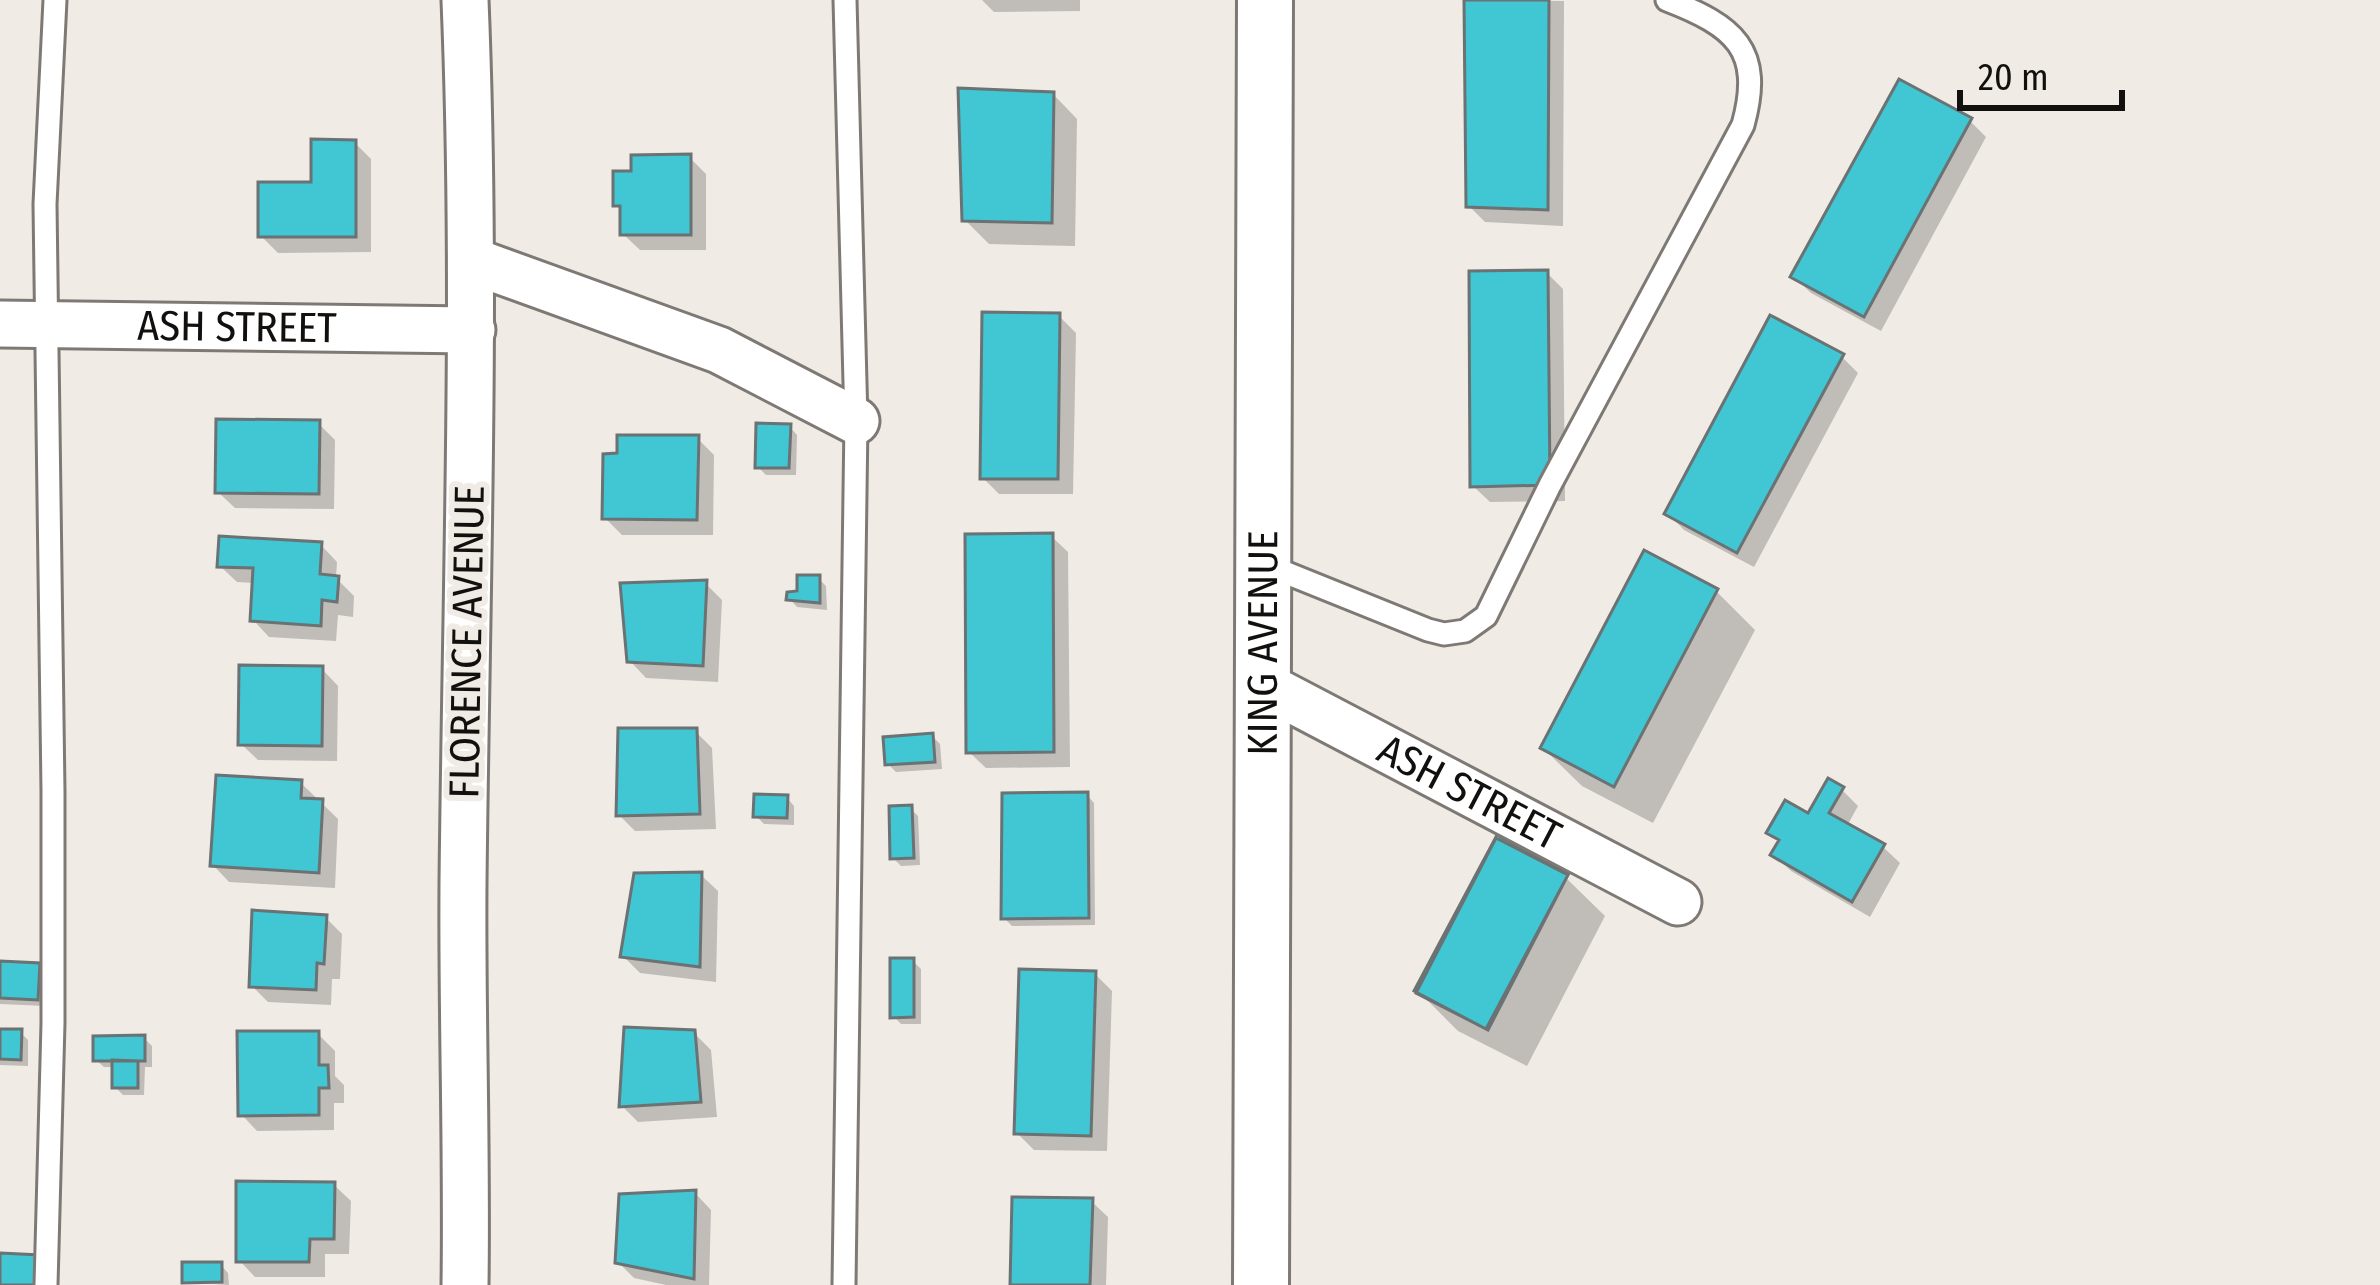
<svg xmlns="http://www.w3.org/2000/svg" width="2380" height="1285" viewBox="0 0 2380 1285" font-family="'Fira Sans Condensed',sans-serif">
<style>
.shadow{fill:#0003}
.building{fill:#41c6d3;stroke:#6a7273;stroke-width:3}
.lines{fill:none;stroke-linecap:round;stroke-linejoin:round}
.service-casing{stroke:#7e7974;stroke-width:27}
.minor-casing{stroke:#7e7974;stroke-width:51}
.tertiary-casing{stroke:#7e7974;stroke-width:60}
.service{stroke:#fff;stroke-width:21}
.minor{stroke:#fff;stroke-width:45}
.tertiary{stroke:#fff;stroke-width:54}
.labels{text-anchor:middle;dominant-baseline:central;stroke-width:12;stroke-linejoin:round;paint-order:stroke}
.street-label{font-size:42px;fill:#12100e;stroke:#f0ebe5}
</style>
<rect width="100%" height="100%" fill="#f0ebe5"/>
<path class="shadow" d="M 982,0 L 1080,0 L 1080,11 L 994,12 Z
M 1467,0 L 1564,1 L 1563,226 L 1485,222 L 1469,206 Z
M 1053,94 L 1077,119 L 1075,246 L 989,244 L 965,220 Z
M 1970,121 L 1986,137 L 1881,331 L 1811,293 L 1794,277 Z
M 355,143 L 371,159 L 371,252 L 278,253 L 261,236 Z
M 689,157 L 706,174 L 706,250 L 640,250 L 623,234 L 623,212 L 616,205 L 634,174 Z
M 1547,273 L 1563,289 L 1565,501 L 1490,502 L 1473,486 Z
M 1059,316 L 1076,333 L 1073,494 L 999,494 L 983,478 Z
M 1842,357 L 1858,373 L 1754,567 L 1684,530 L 1667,513 Z
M 318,423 L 335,440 L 334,509 L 235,508 L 218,492 Z
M 790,427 L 797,435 L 796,475 L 766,475 L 758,467 Z
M 697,438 L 714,455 L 713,535 L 622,535 L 605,518 Z
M 1051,536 L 1068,552 L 1070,767 L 986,768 L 969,752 Z
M 321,545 L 337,562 L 336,578 L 354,596 L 353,617 L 338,615 L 336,641 L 269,637 L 253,620 L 255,583 L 237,582 L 220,566 Z
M 818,578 L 826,586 L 827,610 L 797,607 L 790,599 Z
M 705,583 L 722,600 L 718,682 L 646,678 L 630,661 Z
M 1716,591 L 1755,630 L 1653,823 L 1582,786 L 1543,748 Z
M 322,669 L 338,686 L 337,761 L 258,760 L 241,744 Z
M 695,731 L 712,748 L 716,829 L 635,831 L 619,815 Z
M 932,736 L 940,744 L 942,769 L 896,772 L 888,764 Z
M 301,783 L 338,819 L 335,888 L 229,882 L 213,865 Z
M 1842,790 L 1858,806 L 1847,826 L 1883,847 L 1900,863 L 1870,917 L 1791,871 L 1774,855 L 1781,843 L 1770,832 L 1809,818 Z
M 1087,795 L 1094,803 L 1095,925 L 1012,926 L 1004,918 Z
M 787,798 L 794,806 L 794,825 L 764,824 L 756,816 Z
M 910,808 L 918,816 L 920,865 L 901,866 L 893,858 Z
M 701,875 L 718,891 L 716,982 L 640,973 L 623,956 Z
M 1566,878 L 1605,916 L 1527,1066 L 1458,1031 L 1419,992 Z
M 325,917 L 342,934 L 340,979 L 332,979 L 331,1005 L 268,1002 L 252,986 Z
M 913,961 L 921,969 L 921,1024 L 901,1024 L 893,1016 Z
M 0,964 L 39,966 L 47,973 L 45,1006 L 0,1004 Z
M 1095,974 L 1112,991 L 1107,1151 L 1034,1150 L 1017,1133 Z
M 0,1032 L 20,1032 L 28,1040 L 28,1066 L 0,1065 Z
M 694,1033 L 711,1050 L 717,1117 L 638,1122 L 622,1106 Z
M 318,1034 L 335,1051 L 335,1076 L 344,1085 L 344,1103 L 334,1103 L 334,1130 L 257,1131 L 241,1114 Z
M 144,1038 L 152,1046 L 152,1067 L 145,1067 L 144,1095 L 123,1095 L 115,1087 L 115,1067 L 104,1067 L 96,1060 Z
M 334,1185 L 351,1201 L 349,1254 L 325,1254 L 325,1277 L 255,1277 L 239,1260 Z
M 695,1193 L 711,1210 L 709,1285 L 666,1285 L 634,1278 L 618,1262 Z
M 1091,1201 L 1108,1217 L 1106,1285 L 1013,1285 Z
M 221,1265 L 228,1273 L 229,1285 L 185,1282 Z"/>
<path class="building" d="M 1464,0 L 1549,0 L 1548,210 L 1466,207 Z
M 1899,79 L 1972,118 L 1864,317 L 1790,277 Z
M 958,88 L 1054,92 L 1052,223 L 962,221 Z
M 311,139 L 356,140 L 356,237 L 258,237 L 258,182 L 311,182 Z
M 691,154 L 691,235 L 620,235 L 620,206 L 613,206 L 613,171 L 631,171 L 631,155 Z
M 1548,270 L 1550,485 L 1470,487 L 1469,271 Z
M 982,312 L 1060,313 L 1058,479 L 980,479 Z
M 1770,315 L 1844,354 L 1737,553 L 1664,514 Z
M 216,419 L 320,420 L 319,494 L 215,493 Z
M 756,423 L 791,424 L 789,468 L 755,468 Z
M 617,435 L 699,435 L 697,520 L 602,519 L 603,454 L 617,453 Z
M 1053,533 L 1054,752 L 966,753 L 965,534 Z
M 219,536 L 322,542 L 320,574 L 339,576 L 337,602 L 322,600 L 321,626 L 250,621 L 253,568 L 217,567 Z
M 1644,550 L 1718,589 L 1614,787 L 1540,748 Z
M 797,575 L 820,575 L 820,603 L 786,600 L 787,592 L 797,591 Z
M 707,580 L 703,666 L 627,662 L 620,583 Z
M 239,665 L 323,666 L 322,746 L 238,745 Z
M 618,728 L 697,728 L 700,814 L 616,816 Z
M 933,733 L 935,762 L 885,765 L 883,737 Z
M 216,775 L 302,780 L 301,798 L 323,799 L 319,873 L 210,866 Z
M 1828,778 L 1844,787 L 1829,813 L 1885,844 L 1852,902 L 1770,855 L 1779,840 L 1766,833 L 1785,800 L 1808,813 Z
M 1088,792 L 1089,918 L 1001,919 L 1002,793 Z
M 754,794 L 788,795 L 787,818 L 753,817 Z
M 912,805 L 914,858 L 890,859 L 889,806 Z
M 1497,835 L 1569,873 L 1486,1029 L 1414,991 Z
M 1496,838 L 1568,875 L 1488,1030 L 1416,993 Z
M 702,872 L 700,967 L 620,957 L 634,873 Z
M 252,910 L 327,915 L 324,964 L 317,963 L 316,990 L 249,987 Z
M 890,958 L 914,958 L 914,1017 L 890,1018 Z
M 0,961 L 40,963 L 38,1000 L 0,998 Z
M 1019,969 L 1096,971 L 1091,1136 L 1014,1134 Z
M 624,1027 L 695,1030 L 701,1102 L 619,1107 Z
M 0,1029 L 22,1029 L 21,1060 L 0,1059 Z
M 237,1031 L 319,1031 L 319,1065 L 328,1065 L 329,1088 L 319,1088 L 319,1115 L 238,1116 Z
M 145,1035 L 145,1061 L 93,1061 L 93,1036 Z
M 112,1060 L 138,1061 L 138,1088 L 112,1088 Z
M 236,1181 L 335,1182 L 334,1239 L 310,1239 L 309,1262 L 236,1262 Z
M 696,1190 L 694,1279 L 615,1263 L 619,1194 Z
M 1012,1197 L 1093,1198 L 1090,1285 L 1010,1285 Z
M 0,1253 L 40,1255 L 38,1285 L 0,1285 Z
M 182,1262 L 222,1262 L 222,1282 L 182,1283 Z"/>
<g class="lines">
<defs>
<path id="service" d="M 1264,564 L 1428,630 L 1444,634 L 1465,631 L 1486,616 L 1550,485 L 1743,125 C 1764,49 1734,26 1667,0
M 46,1285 L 53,1023 L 53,792 L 45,204 L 55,0
M 844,1285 L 856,421 L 845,0"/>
<g id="minor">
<path d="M 465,0 C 477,295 466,589 463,884 C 462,1018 467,1151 465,1285"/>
<path d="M 473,261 L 719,350 L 856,421"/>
<path id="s1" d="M 0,324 L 472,330"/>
<path id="s2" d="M 1262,684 L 1678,902"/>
</g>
<g id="tertiary">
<path id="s3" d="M 1261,1285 L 1265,0"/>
</g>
</defs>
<use href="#service" class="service-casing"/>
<use href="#minor" class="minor-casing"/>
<use href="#tertiary" class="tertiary-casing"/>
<use href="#service" class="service"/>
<use href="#minor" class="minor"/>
<use href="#tertiary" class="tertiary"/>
</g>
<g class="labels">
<g class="street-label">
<text stroke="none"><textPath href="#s1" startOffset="237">ASH STREET</textPath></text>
<text transform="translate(467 642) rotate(-89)">FLORENCE AVENUE</text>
<text stroke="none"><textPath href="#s3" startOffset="642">KING AVENUE</textPath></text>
<text stroke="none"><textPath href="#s2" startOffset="234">ASH STREET</textPath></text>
</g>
</g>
<path d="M1960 90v18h162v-18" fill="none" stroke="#12100e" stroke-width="6"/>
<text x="1978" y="90" font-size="36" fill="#12100e" stroke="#f0ebe5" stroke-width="9" paint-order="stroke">20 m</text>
</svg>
